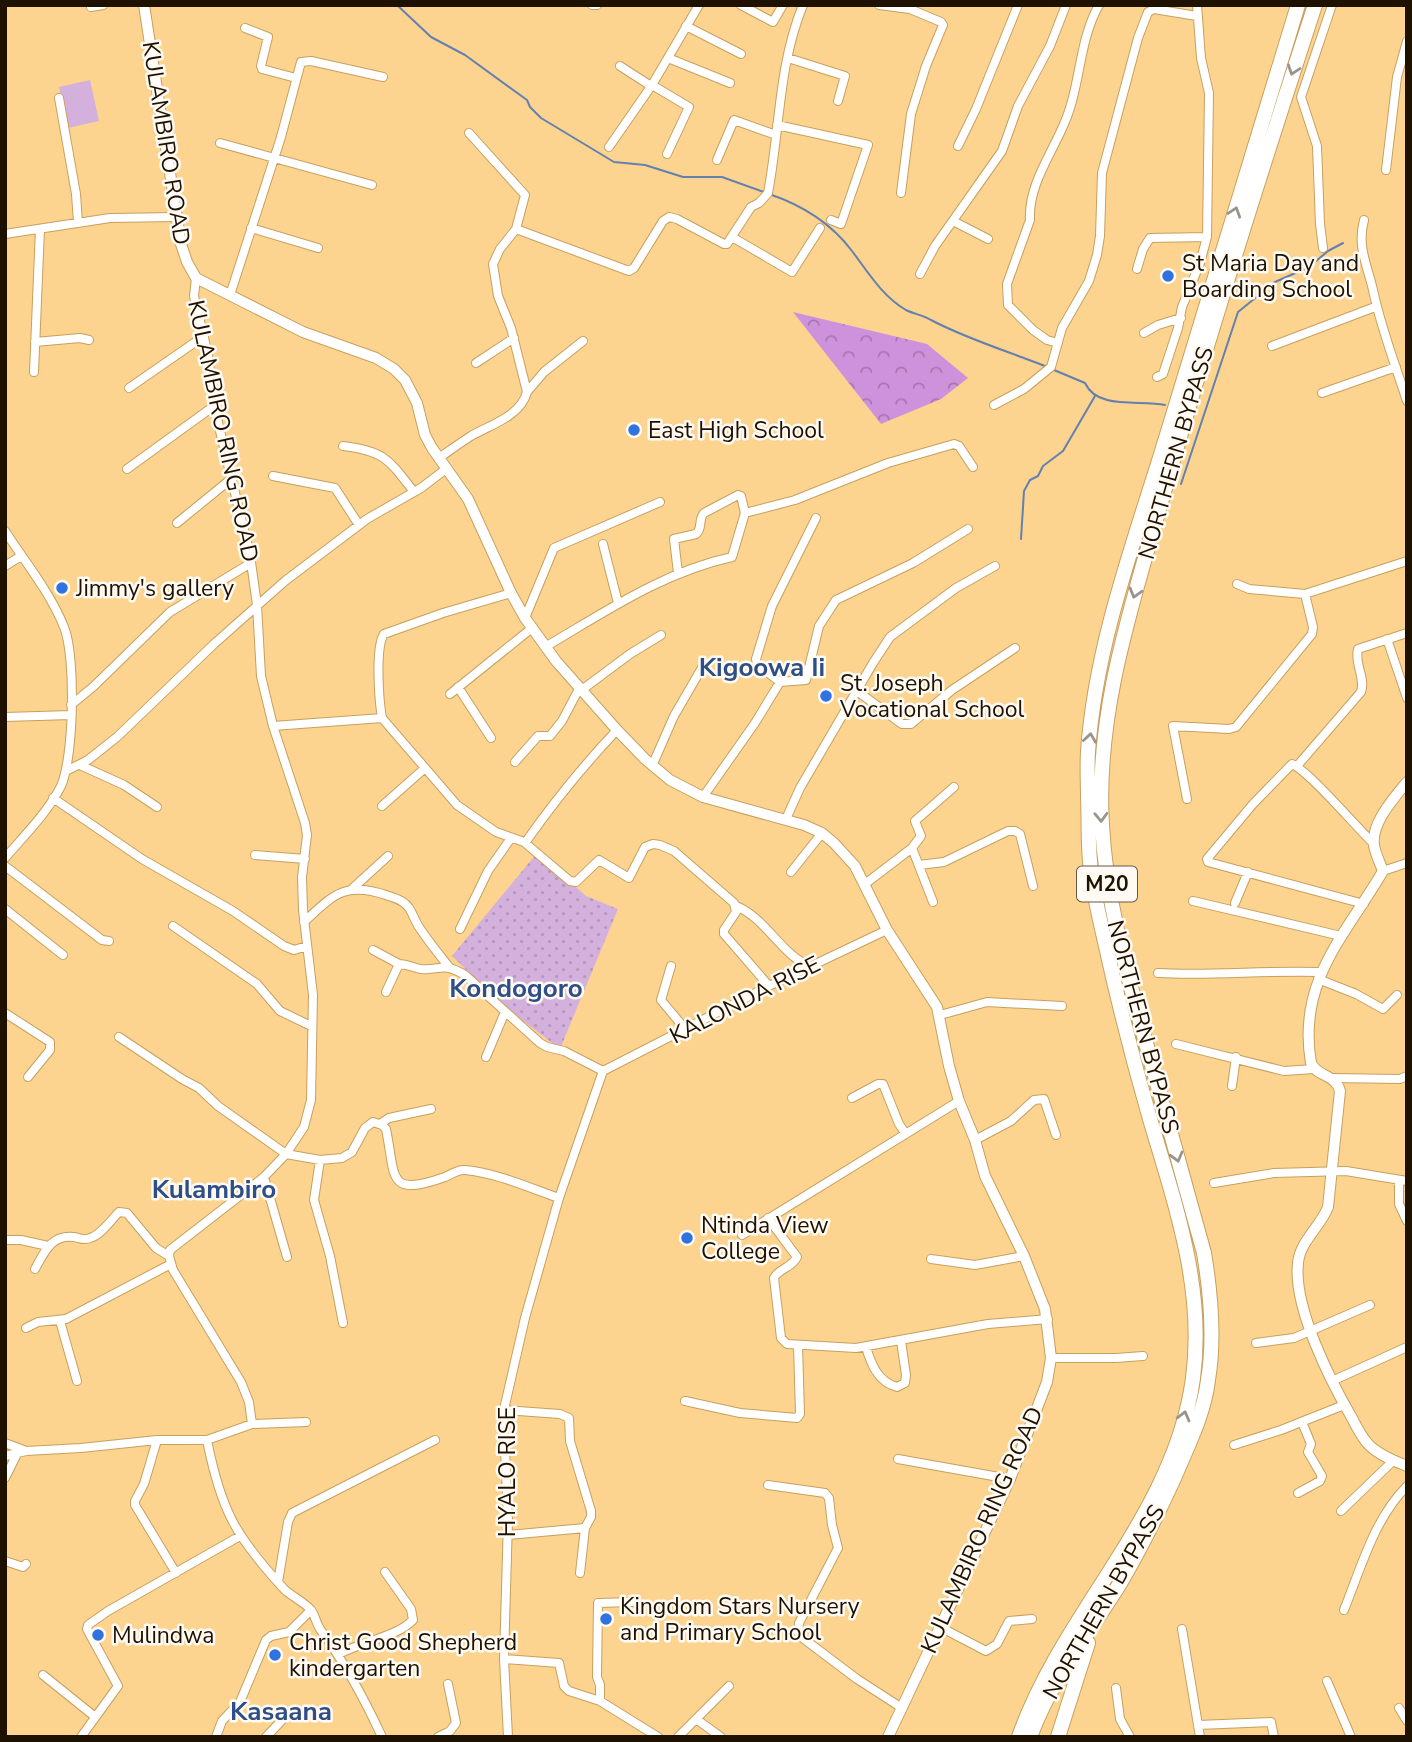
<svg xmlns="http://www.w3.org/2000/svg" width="1412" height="1742" viewBox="0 0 1412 1742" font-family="'Nunito Sans',sans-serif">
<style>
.forest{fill:url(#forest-crowns)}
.park{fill:url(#park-dots)}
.garden{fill:#d4b0dd}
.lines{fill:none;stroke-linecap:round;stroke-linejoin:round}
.stream{stroke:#6380af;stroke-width:2}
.street-casing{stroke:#c7a05e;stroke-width:10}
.secondary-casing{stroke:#c7a05e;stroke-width:12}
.highway-casing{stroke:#c7a05e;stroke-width:16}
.street{stroke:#fff;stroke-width:8}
.secondary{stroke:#fff;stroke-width:10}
.highway{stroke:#fff;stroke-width:14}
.oneway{stroke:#9a948c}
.poi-dot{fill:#3072e0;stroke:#fffbf4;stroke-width:2.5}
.labels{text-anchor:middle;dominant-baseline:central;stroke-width:5;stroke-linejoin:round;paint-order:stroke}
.shield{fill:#fffbf4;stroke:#625749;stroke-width:2}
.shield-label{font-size:21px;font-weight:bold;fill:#1f1100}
.street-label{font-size:23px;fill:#1f1100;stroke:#fffbf4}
.poi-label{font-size:23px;fill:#1f1100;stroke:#fffbf4;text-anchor:start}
.quarter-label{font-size:26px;font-weight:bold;fill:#2d4e86;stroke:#fffbf4}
</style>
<defs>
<pattern id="forest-crowns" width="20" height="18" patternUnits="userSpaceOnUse" patternTransform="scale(1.75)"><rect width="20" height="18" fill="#cd92db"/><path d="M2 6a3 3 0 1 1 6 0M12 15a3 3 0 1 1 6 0" fill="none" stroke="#a676af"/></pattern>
<pattern id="park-dots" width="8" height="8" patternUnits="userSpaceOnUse" patternTransform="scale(1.75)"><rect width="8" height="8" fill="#d4b0dd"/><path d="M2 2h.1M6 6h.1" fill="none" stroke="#b696bc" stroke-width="1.8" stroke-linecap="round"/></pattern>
</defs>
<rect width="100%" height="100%" fill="#fcd490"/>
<path class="forest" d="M 793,312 L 927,344 L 968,378 L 941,399 L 881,424 Z"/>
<path class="park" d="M 537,853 L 586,896 L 618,909 L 560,1049 L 504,1006 L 452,956 Z"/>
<path class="garden" d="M 90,80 L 99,121 L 68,128 L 59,87 Z"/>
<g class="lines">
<path class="stream" d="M 397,5 L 431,37 L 465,55 L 527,100 L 530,107 L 541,118 L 614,162 L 645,165 L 683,177 L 722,177 L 764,192
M 769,194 C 802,205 831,223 852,251 C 868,272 882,296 906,310 C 914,314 923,315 931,320 C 967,339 1007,351 1045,366
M 1054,370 L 1085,383 C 1098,411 1141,399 1165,405
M 1181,484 L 1238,312 L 1275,282 L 1309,267 L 1328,251 L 1343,243
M 1021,539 L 1024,491 L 1030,480 L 1038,476 L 1043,466 L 1063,451 L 1095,396"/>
<defs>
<path id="street" d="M 592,5 L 597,5
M 741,5 L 773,22 L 783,5
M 879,5 L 910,9 L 912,5
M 91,7 L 103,5
M 686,26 L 741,54
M 245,28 L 268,37 L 261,66 L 262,69 L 296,78
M 668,58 L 730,83
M 788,58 L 845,76 L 838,101
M 620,66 L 651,86
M 652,85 L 689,107 L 667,154
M 59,98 L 76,194 L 78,223
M 777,125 L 868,145 L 841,224 L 831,220
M 220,143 L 372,185
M 958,146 L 976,109 L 1018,5
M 609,147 L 652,85 L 699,5
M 717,160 L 734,120 L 776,135
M 1386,170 L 1397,77 L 1407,41
M 901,193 L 911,114 L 926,66 L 943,25 L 941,22 L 910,9
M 1364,220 C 1357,247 1367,264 1373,290 C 1381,328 1395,364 1407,401
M 953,221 L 988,239
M 251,228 L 318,248
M 516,229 L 629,271 L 634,268 L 663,221 L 669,217 L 677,219 L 724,244 L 727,244 L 751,207 L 759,203 L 768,193 C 780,130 778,66 803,5
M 5,234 L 110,218 L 176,217
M 732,237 L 792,272 L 820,228
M 1323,248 L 1320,224 L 1317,146 L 1301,97 L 1332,5
M 1137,269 L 1143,249 L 1150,238 L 1207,237 L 1209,93 L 1201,58 L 1197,5
M 920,274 L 935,246 L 1002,151 L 1018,106 L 1050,46 L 1066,5
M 230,295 L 281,137 L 301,62 L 311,61 L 383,77
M 1144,333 L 1158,325 L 1181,318
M 35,342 L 80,338 L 89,340
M 1058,343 L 1047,340 L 1033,330 L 1008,305 L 1007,284 L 1030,220 C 1028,186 1051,155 1064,124 C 1081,86 1078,42 1099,5
M 1272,346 L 1375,307
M 476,363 L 514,338
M 34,372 L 40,229
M 1157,377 L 1163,374 L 1178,328 L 1182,307 L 1200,263 L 1207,237
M 129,388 L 204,336
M 527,392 L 544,372 L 583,341
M 1322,393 L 1396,367
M 994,405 L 1024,389 L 1051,367 L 1062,328 L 1089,281 L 1097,255 L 1100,236 L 1102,173 L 1138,38 L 1148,12 L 1154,9 L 1197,16
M 343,446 C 385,451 389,460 414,492
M 439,458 C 449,451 460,443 471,436 C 490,425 521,416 527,392 L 511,328 L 498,296 L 493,264 L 500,249 L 516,229 L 525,195 L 469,133
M 127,469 L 214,406
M 273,476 L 335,488 L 359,525
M 745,513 L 795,500 L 888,463 L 954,444 L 959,446 L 973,467
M 816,518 L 772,606 L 756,659 L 757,664 L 780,682 L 806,680 L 819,626 L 836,600 L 913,563 L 968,529
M 177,523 L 231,479
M 5,531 C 25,562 50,592 64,627 C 76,656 74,757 61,786 C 48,812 24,836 5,858
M 603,544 L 618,603
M 5,566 L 21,556
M 1237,584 L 1249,589 L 1305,594
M 511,593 L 443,613 L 384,634 C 375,647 379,701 382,718 L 457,805 L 496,832 L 524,842 L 570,881 L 576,882 L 599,860 L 629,878 L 645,847 L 653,844 L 660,845 L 674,851 L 734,903 L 736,912 L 724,930 L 724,934 L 769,986
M 525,618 L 554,548 L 660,502
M 1387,639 L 1407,698
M 545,647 C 605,612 663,572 732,557 L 745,513 L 741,496 L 738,495 L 704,513 C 698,519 703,528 696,534 L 674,539 L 678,573
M 458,687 L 491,738
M 583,689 L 630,654 L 661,635
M 857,691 L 902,724 L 911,724 L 952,690 L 1015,648
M 450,694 L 532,628
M 71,705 L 94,686 L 170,612 L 251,563
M 5,717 L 71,715
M 273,726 L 382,718
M 515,762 L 538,736 L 550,736 L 562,721 L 580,687
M 80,765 L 124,785 L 157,807
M 652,766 L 674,716 L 703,666
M 1297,766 L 1361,692 C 1366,678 1354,664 1358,649 L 1407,633
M 66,771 L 88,760 L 117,737 L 214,644 L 285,581 L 367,519 L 421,488 L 446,469
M 703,797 L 755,723 L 780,682
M 53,798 L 142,859 L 233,911 L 284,946 L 294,950 L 307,946
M 1187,799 L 1173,726 L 1229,729 L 1236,727 L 1312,634 L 1313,627 L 1305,594 L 1407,561
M 382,806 L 425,768
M 786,819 L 800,788 L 873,663 L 890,637 L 956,588 L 995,566
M 525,843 C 553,803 583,766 617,730
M 912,848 L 933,902
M 255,855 L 305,859
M 919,865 L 944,862 L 1008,831 L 1015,831 L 1020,834 L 1033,886
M 5,866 L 102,940 L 109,941
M 1383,871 L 1407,863
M 791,872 L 822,833
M 865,884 L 912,848 L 921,836 L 915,821 L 954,787
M 353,888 L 388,856
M 1193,901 L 1341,936
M 1235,903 L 1248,872
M 1364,904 L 1208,862 L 1207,859 L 1253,804 L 1292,764 C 1309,771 1357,828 1374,844
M 736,906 C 766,918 782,956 810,966
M 5,909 L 63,955
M 304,922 C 333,895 345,881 386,895 C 394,898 404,900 409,908 C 413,914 415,921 419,927 C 428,941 439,954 449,967
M 173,926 L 257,984 L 280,1011 L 311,1026
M 460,929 L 488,871 L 511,838
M 373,950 L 399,964
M 671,966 L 661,1000 L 686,1030
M 1158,973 C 1212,976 1266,970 1320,972
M 1318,979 L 1356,994 L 1383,1009 L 1397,995
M 386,992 L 399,964 C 407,964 414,968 421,969 C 442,971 441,961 465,975 L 540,1043 L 547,1047 L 564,1051 L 603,1071
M 5,1013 L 50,1042 L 50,1050 L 28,1077
M 940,1015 L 987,1002 L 1062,1006
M 119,1037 L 182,1079 L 199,1088 L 218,1106 L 286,1154 L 320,1160 L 342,1158 L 352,1152 L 365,1128 L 373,1122 L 382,1125 L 386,1129 C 396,1177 386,1198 445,1177 C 452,1174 458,1169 465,1170 C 497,1173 530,1188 559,1198
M 1176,1044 L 1284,1071 L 1314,1069
M 486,1057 L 505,1012
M 603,1071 L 769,986 L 887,930
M 1332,1078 L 1400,1079 L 1407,1076
M 1232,1086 L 1236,1057
M 852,1098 L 878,1084 L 883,1084 L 899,1124 L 906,1134
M 380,1124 L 389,1118 L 431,1109
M 975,1140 L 1011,1121 L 1034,1100 L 1044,1099 L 1056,1135
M 320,1160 L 314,1200 L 330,1256 L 343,1323
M 264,1177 L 287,1257
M 1399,1180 L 1399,1204 L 1407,1221
M 1214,1183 L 1274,1173 L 1346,1171 L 1407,1181
M 768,1218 L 797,1257 C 792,1268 779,1268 774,1278 L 781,1338 L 787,1344 L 856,1348 L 988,1324 L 1048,1319
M 742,1235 L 959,1101
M 5,1240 L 21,1240 L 48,1246
M 931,1259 L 975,1265 L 1024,1256
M 35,1269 C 44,1253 51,1234 74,1237 C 80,1238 85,1241 90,1238 C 101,1235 111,1220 119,1212 L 127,1213 L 156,1248 L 169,1256
M 60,1321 L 77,1381
M 26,1328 L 38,1322 L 66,1319 L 171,1264
M 1256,1343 L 1294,1338 L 1370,1305
M 866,1347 C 871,1364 878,1382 897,1387 L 905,1383 L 906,1375 L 901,1341
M 1051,1358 L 1116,1358 L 1143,1356
M 1332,1381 L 1407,1347
M 685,1401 L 740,1413 L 797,1418 L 800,1414 L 798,1345
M 505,1410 L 560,1414 L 569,1418 L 570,1441 L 591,1511 L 591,1517 L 585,1528 L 580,1573
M 252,1424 L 306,1422
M 157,1440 L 144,1484 L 135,1501 L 135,1505 L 176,1573
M 207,1440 C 221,1511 236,1537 285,1590 C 293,1597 304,1602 311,1610 C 315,1615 316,1623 320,1629 C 345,1663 364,1698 382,1737
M 5,1443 L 26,1451
M 1234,1445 L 1281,1430 L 1344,1405
M 5,1456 L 26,1451 L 81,1448 L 157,1440 L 207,1440 L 252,1424 L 249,1402 L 241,1382 L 173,1270 L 169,1256 L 170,1250 L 264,1177 L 286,1154 L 304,1127 L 311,1100 L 313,995 L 303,910 L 302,877 L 307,835 L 305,823 L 273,726 L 261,676 L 257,605 L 250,555 L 214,406 L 208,355 L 194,296 L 196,278
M 898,1459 L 1010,1479
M 5,1478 L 17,1454
M 768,1485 L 825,1493 L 829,1498 L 832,1525 L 838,1548 L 799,1623 L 798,1632 L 800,1636 L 857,1679 L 902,1708
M 1298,1493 L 1320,1481 L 1322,1476 L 1308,1452 L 1311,1444 L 1302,1422
M 1341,1511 L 1394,1460
M 508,1535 L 585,1528
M 5,1561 L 23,1567 L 26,1564
M 278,1582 L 288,1522 L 292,1513 L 435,1440
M 1344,1610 C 1361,1568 1374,1519 1407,1486
M 940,1627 L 986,1651 L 997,1644 L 1009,1621 L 1032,1619
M 1182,1629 L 1200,1737
M 339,1654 C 360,1642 397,1637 413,1620 L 411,1609 L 385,1572
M 504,1659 L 559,1663 L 564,1686 L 569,1691 L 600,1701 L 658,1737
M 43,1675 L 94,1716
M 1327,1681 L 1351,1737
M 1116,1688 L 1120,1719 L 1130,1737
M 600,1701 L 600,1685 L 597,1677 L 598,1603 L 632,1602
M 1399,1708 L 1407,1721
M 696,1719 L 729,1686
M 1198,1725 L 1271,1722 L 1274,1737
M 81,1737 L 118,1686 L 87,1629 L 88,1625 L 108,1611 L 240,1536
M 216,1737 L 222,1721 L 240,1702 L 266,1640 L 271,1636 L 289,1632 L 311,1610
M 266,1737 L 283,1719
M 438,1737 L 450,1731 L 456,1723 L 448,1684
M 508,1737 L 504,1659 L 508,1520 L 504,1424 L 505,1405 L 525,1318 L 559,1198 L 603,1071
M 678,1737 L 696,1719 L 721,1737"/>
<path id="secondary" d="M 144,5 L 181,244 L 187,262 L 196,278 L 303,332 L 376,358 L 394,369 L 405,380 L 417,403 L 425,435 L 432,448 L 468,499 L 511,593 L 525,618 L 556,661 L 617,730 L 645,759 L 670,780 L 703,797 L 804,825 L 822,833 L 834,843 L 855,866 L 887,930 L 937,1007 L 949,1066 L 959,1101 L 975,1140 L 985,1176 L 1024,1256 L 1045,1309 L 1051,1358 L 1047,1382 L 1010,1479 L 888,1737
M 1407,782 C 1394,798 1371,823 1374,845 C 1375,853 1380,863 1383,871 C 1345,936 1297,981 1311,1063 C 1317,1077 1336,1074 1340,1091 L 1328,1207 C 1321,1226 1300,1241 1298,1263 C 1293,1307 1330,1380 1352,1418 C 1357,1428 1362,1438 1369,1445 C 1379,1455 1394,1461 1407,1466"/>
<path id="highway" d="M 1019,1737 C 1063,1611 1175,1515 1193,1378 C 1205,1288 1175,1204 1150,1119 C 1133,1060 1118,1001 1105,942 C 1099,915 1092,888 1090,861 C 1088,840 1089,818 1088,797 C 1088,782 1087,767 1088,752 C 1095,649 1132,548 1162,451 C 1207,302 1253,154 1298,5
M 1030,1737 C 1050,1681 1088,1635 1119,1585 C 1140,1550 1158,1513 1175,1476 C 1188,1445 1204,1414 1208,1380 C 1215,1338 1211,1295 1204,1253 C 1185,1184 1166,1115 1147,1047 C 1127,973 1106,901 1102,825 C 1095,712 1133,602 1163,495 C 1210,330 1262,168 1315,5
M 1058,1737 L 1088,1643"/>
</defs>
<use href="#street" class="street-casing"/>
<use href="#secondary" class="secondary-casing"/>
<use href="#highway" class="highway-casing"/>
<use href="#street" class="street"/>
<use href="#secondary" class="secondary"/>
<use href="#highway" class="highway"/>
</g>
<defs><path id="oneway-chevron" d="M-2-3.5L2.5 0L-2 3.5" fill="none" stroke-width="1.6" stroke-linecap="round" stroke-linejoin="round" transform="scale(1.75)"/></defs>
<g class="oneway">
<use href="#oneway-chevron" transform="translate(1293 70) rotate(108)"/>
<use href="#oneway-chevron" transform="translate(1235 212) rotate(-72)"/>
<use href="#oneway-chevron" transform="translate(1135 593) rotate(106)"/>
<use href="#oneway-chevron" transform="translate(1090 738) rotate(-82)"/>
<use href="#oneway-chevron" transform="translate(1101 817) rotate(88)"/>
<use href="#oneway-chevron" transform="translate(1177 1157) rotate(75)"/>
<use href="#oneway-chevron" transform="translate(1184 1416) rotate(-75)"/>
</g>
<g class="poi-dot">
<circle cx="1168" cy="276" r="7"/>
<circle cx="634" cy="430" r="7"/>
<circle cx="62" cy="588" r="7"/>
<circle cx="826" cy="696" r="7"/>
<circle cx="687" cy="1238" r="7"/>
<circle cx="606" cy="1619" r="7"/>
<circle cx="98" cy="1635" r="7"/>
<circle cx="275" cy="1655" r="7"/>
</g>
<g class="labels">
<rect class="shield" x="1077" y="866.5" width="60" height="35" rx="5"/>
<g class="shield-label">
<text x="1107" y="884">M20</text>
</g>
<g class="street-label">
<text transform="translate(166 143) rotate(81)">KULAMBIRO ROAD</text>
<text transform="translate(223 431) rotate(78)">KULAMBIRO RING ROAD</text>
<text transform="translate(1176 453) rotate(-74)">NORTHERN BYPASS</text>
<text transform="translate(745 1000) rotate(-27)">KALONDA RISE</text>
<text transform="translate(1143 1027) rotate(75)">NORTHERN BYPASS</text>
<text transform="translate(507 1472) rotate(-90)">HYALO RISE</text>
<text transform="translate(982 1530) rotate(-66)">KULAMBIRO RING ROAD</text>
<text transform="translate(1104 1602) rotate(-60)">NORTHERN BYPASS</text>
</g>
<g class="poi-label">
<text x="1182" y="263">St Maria Day and<tspan x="1182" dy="26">Boarding School</tspan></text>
<text x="648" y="430">East High School</text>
<text x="76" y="588">Jimmy's gallery</text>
<text x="840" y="683">St. Joseph<tspan x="840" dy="26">Vocational School</tspan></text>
<text x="701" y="1225">Ntinda View<tspan x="701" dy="26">College</tspan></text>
<text x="620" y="1606">Kingdom Stars Nursery<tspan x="620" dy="26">and Primary School</tspan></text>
<text x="112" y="1635">Mulindwa</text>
<text x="289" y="1642">Christ Good Shepherd<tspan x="289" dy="26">kindergarten</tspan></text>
</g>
<g class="quarter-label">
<text x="762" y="667">Kigoowa Ii</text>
<text x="516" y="988">Kondogoro</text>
<text x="214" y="1189">Kulambiro</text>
<text x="281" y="1711">Kasaana</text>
</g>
</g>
<rect width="1412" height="1742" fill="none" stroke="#1f1100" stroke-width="14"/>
</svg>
